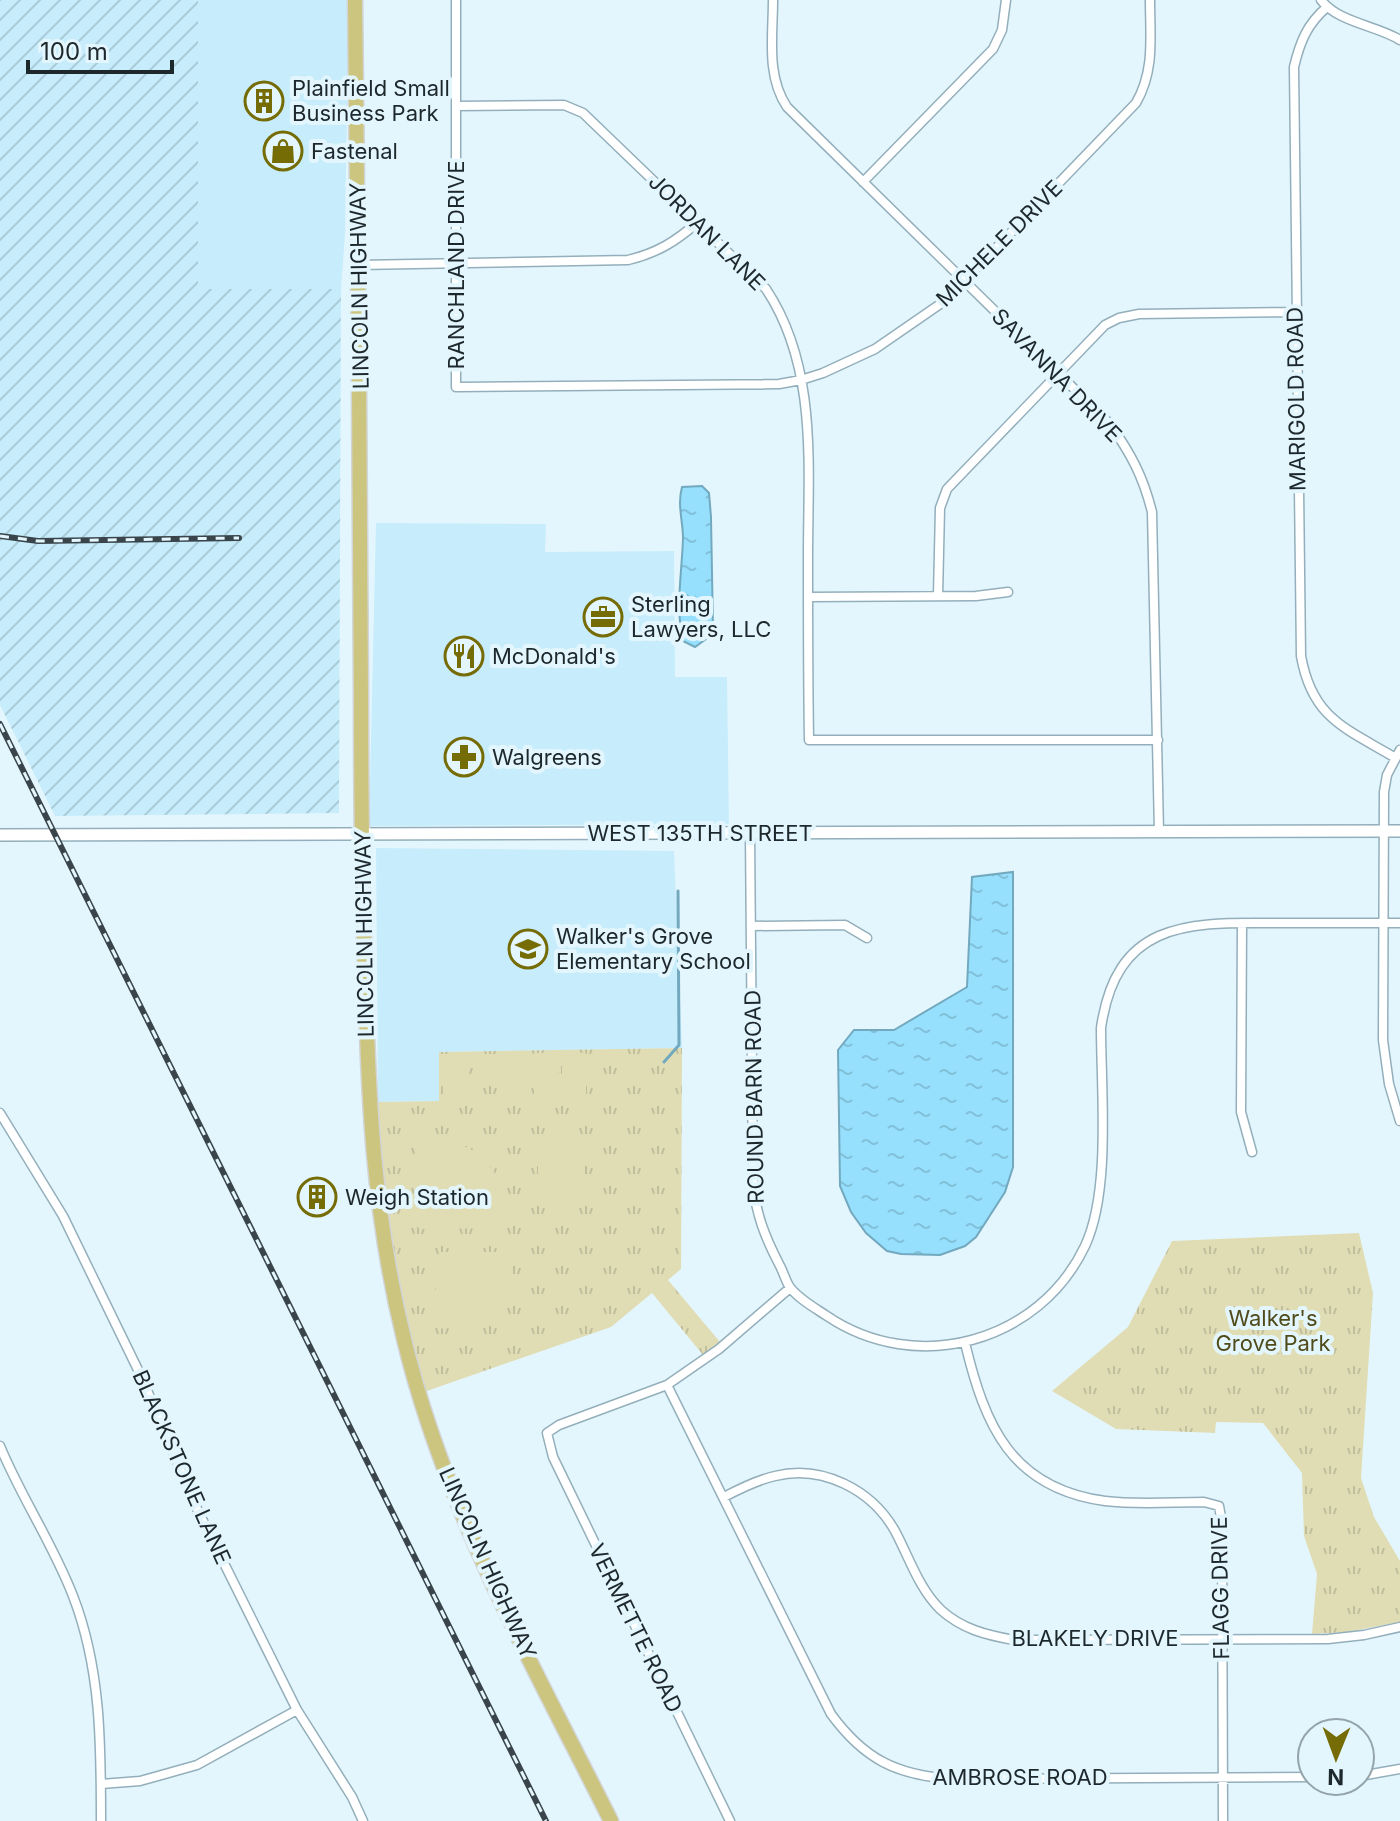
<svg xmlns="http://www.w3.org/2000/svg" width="1400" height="1821" viewBox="0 0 1400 1821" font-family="Inter,sans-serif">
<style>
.built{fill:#c7edfc}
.industrial{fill:url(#industrial-furrows)}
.park{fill:url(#park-tufts)}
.pitch{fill:#e0ddb5}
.water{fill:url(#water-ripples);stroke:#72a9bf;stroke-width:2}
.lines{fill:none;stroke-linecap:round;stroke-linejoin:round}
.stream{stroke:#72a9bf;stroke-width:3}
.minor-casing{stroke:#93afbb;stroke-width:11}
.tertiary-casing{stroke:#93afbb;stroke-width:14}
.primary-casing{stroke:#d2d4d5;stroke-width:17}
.minor{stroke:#fff;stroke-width:8}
.tertiary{stroke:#fff;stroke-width:11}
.primary{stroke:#ccc57f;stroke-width:14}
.rail-casing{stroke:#39454a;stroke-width:6}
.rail{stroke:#e4f6fd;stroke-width:3;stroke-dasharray:9;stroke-linecap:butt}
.labels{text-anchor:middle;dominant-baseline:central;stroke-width:8;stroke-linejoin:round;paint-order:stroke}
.poi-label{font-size:22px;fill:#1d282d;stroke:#e4f6fd;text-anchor:start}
.street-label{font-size:22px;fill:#1d282d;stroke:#e4f6fd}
.park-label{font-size:22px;fill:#504b1a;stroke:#e4f6fd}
</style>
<defs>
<pattern id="industrial-furrows" width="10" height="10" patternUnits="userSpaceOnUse" patternTransform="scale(2)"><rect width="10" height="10" fill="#c7edfc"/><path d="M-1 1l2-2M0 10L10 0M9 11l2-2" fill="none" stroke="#aacbd8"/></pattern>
<pattern id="park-tufts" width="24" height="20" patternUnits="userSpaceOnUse" patternTransform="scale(2)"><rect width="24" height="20" fill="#e0ddb5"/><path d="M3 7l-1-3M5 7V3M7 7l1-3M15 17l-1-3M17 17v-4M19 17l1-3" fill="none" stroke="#c0be9c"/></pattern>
<pattern id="water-ripples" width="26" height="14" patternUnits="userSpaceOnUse" patternTransform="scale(2)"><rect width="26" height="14" fill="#97e0fd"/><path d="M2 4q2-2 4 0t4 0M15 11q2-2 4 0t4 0" fill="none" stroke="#82c0d9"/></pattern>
</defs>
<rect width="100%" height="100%" fill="#e4f6fd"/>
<path class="built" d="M 198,0 L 349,0 L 345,235 L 341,289 L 198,289 Z
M 376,523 L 546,524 L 545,552 L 674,551 L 675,677 L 727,677 L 729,824 L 369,826 Z
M 376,848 L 674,851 L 682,1048 L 440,1052 L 440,1101 L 378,1102 Z"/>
<path class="industrial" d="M 0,0 L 198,0 L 198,289 L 341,289 L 339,813 L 55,816 L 0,705 Z"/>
<path class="park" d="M 682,1048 L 681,1269 L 668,1280 L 720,1342 L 703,1355 L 652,1293 L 611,1327 L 424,1392 L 397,1277 L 379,1159 L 378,1102 L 439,1101 L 439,1052 Z
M 1359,1233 L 1373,1293 L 1361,1478 L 1374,1517 L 1400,1561 L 1400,1622 L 1347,1632 L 1312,1634 L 1317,1574 L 1304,1536 L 1302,1473 L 1263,1423 L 1216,1422 L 1215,1433 L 1116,1429 L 1052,1391 L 1128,1327 L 1172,1241 Z"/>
<path class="pitch" d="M 531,1053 L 531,1097 L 507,1097 L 507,1054 Z
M 534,1053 L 558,1053 L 559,1097 L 534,1097 Z
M 562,1053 L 586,1053 L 586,1097 L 562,1097 Z
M 442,1054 L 467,1054 L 467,1098 L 443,1098 Z
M 416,1137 C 475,1136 509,1169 508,1228 L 420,1229 L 415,1225 Z
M 583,1142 L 583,1201 L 538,1202 L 538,1143 Z
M 440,1252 L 514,1252 C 513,1299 483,1326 437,1329 L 435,1263 L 435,1258 Z"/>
<path class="water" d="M 702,486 L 709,493 L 711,517 L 713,629 L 706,639 L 695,647 L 683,641 C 675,607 682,573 683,538 C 683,521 677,505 682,487 Z
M 1013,872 L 1013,1167 L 1005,1192 L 976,1237 L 965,1246 L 940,1255 L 901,1254 L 887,1251 L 866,1233 L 851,1212 L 840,1186 L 838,1050 L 854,1030 L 894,1030 L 967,987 L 972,877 Z"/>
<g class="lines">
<path class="stream" d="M 664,1062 L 679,1045 L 678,891"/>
<defs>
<path id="minor" d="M 456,0 L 456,387 L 779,384 L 801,380 L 823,373 L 875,349 L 946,300 L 1136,103 C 1155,70 1150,37 1150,0
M 773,0 C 773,36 766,76 787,107 L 1110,424 C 1131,454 1143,476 1152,512 L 1159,832
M 1321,0 C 1339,23 1376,25 1400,40
M 1327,7 C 1307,24 1300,42 1294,67 L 1301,656 C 1312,718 1345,728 1394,757
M 456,106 L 564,105 L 583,113 L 766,289 C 818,367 808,466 808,556 C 808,617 808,679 809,740 L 1158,740
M 863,182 L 993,49 L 1002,30 L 1006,0
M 359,265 L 628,260 C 657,253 675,242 698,222
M 938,596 L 940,508 L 947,489 L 1105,325 L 1119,318 L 1139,314 L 1295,312
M 808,597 L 976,596 L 1008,592
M 1400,750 L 1387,775 L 1384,792 L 1383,1040 L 1389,1084 L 1400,1121
M 750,833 L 753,1184 C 756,1214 765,1237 779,1264 C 783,1271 785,1279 789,1286 C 797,1298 815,1308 827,1316 C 916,1376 1039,1343 1085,1246 C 1111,1191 1101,1090 1101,1028 C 1116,924 1183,922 1270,923 C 1314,923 1357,923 1400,923
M 1242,923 L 1241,1112 L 1252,1152
M 752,926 L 845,925 L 867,938
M 0,1113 L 63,1216 L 141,1376 L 198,1511 L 297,1710 L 352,1797 L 363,1821
M 965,1343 C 985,1426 1011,1488 1105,1501 C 1137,1505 1172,1502 1204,1502 L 1219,1506 L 1222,1523 L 1223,1821
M 667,1385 L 831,1714 C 864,1759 896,1775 951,1779 L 1312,1777
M 0,1446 C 21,1497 53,1544 73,1596 C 101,1668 101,1744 101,1821
M 724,1497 C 741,1488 757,1480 775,1476 C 822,1464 872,1490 895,1531 C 909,1557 919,1589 941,1610 C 962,1629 986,1635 1014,1640 L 1328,1639 L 1364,1635 L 1400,1627
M 1360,1776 L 1400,1769
M 101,1784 L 140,1781 L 197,1765 L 297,1710
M 730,1821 L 553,1457 L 547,1433 L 559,1425 L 667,1385 L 719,1349 L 790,1288"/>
<path id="tertiary" d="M 0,835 L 1400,831"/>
<path id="primary" d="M 355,0 C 357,232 361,463 361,695 C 361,785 362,876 365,967 C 368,1095 373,1214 404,1339 C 445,1510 533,1665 611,1821"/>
</defs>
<use href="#minor" class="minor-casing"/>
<use href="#tertiary" class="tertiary-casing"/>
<use href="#primary" class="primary-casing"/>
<use href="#minor" class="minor"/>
<use href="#tertiary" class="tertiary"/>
<use href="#primary" class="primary"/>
<defs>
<path id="rail" d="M 0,536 L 38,541 L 239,538
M 0,724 L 546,1821"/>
</defs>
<use href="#rail" class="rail-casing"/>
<use href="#rail" class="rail"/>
</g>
<defs>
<symbol id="building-ring" viewBox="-11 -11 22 22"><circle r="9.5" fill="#e4f6fd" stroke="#766c06" stroke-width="1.5"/><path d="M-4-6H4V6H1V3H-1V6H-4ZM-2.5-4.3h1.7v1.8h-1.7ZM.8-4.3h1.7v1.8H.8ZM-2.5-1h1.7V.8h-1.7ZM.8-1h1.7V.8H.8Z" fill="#766c06"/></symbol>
<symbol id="shop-ring" viewBox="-11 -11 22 22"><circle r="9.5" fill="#e4f6fd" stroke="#766c06" stroke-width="1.5"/><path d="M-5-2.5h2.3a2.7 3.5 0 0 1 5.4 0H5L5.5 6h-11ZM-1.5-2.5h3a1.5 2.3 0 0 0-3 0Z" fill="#766c06"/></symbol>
<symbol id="office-ring" viewBox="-11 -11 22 22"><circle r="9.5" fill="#e4f6fd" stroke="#766c06" stroke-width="1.5"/><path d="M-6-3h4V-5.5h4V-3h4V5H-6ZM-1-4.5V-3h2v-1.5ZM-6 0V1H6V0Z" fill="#766c06"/></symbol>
<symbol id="restaurant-ring" viewBox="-11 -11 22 22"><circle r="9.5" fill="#e4f6fd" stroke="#766c06" stroke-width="1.5"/><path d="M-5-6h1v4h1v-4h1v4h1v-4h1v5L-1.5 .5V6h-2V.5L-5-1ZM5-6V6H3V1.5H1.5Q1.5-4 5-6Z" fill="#766c06"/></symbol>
<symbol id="pharmacy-ring" viewBox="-11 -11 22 22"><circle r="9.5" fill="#e4f6fd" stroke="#766c06" stroke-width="1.5"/><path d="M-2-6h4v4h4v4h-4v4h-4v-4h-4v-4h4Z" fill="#766c06"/></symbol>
<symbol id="school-ring" viewBox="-11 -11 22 22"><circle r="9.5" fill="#e4f6fd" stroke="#766c06" stroke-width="1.5"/><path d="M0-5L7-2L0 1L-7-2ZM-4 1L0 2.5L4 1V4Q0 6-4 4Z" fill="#766c06"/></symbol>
</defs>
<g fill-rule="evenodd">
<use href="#building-ring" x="242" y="79" width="44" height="44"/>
<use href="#shop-ring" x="261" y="129" width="44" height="44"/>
<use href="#office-ring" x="581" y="595" width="44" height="44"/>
<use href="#restaurant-ring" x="442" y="634" width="44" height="44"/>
<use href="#pharmacy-ring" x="442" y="735" width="44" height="44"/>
<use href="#school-ring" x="506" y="927" width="44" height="44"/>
<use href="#building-ring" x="295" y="1175" width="44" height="44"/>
</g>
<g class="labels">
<g class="poi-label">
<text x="292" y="88">Plainfield Small<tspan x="292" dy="25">Business Park</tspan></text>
<text x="311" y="151">Fastenal</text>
<text x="631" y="604">Sterling<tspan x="631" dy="25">Lawyers, LLC</tspan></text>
<text x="492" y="656">McDonald's</text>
<text x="492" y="757">Walgreens</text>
<text x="556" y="936">Walker's Grove<tspan x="556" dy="25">Elementary School</tspan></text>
<text x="345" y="1197">Weigh Station</text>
</g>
<g class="street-label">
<text transform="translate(707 232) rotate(45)">JORDAN LANE</text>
<text transform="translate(999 243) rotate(-45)">MICHELE DRIVE</text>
<text transform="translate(456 265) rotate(-90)">RANCHLAND DRIVE</text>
<text transform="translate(359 286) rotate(-91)">LINCOLN HIGHWAY</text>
<text transform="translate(1057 375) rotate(46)">SAVANNA DRIVE</text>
<text transform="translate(1296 399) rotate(-91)">MARIGOLD ROAD</text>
<text x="700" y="833">WEST 135TH STREET</text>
<text transform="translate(364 934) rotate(-91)">LINCOLN HIGHWAY</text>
<text transform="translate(754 1097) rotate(-91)">ROUND BARN ROAD</text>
<text transform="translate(182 1467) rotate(66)">BLACKSTONE LANE</text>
<text transform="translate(488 1563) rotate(66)">LINCOLN HIGHWAY</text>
<text transform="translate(1220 1588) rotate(-91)">FLAGG DRIVE</text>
<text transform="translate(636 1628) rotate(64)">VERMETTE ROAD</text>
<text x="1095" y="1638">BLAKELY DRIVE</text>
<text x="1020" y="1777">AMBROSE ROAD</text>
</g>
<g class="park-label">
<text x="1273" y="1318">Walker's<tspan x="1273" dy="25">Grove Park</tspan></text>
</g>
</g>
<g transform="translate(1336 1757) rotate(181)"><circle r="38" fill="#e4f6fd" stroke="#94a4aa" stroke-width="2"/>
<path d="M0-6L14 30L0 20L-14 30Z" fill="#766c06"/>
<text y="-12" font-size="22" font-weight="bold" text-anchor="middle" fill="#1d282d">N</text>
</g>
<path d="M28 60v12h144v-12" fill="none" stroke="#1d282d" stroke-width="4"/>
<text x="40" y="60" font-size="24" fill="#1d282d" stroke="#e4f6fd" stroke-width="6" paint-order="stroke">100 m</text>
</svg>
